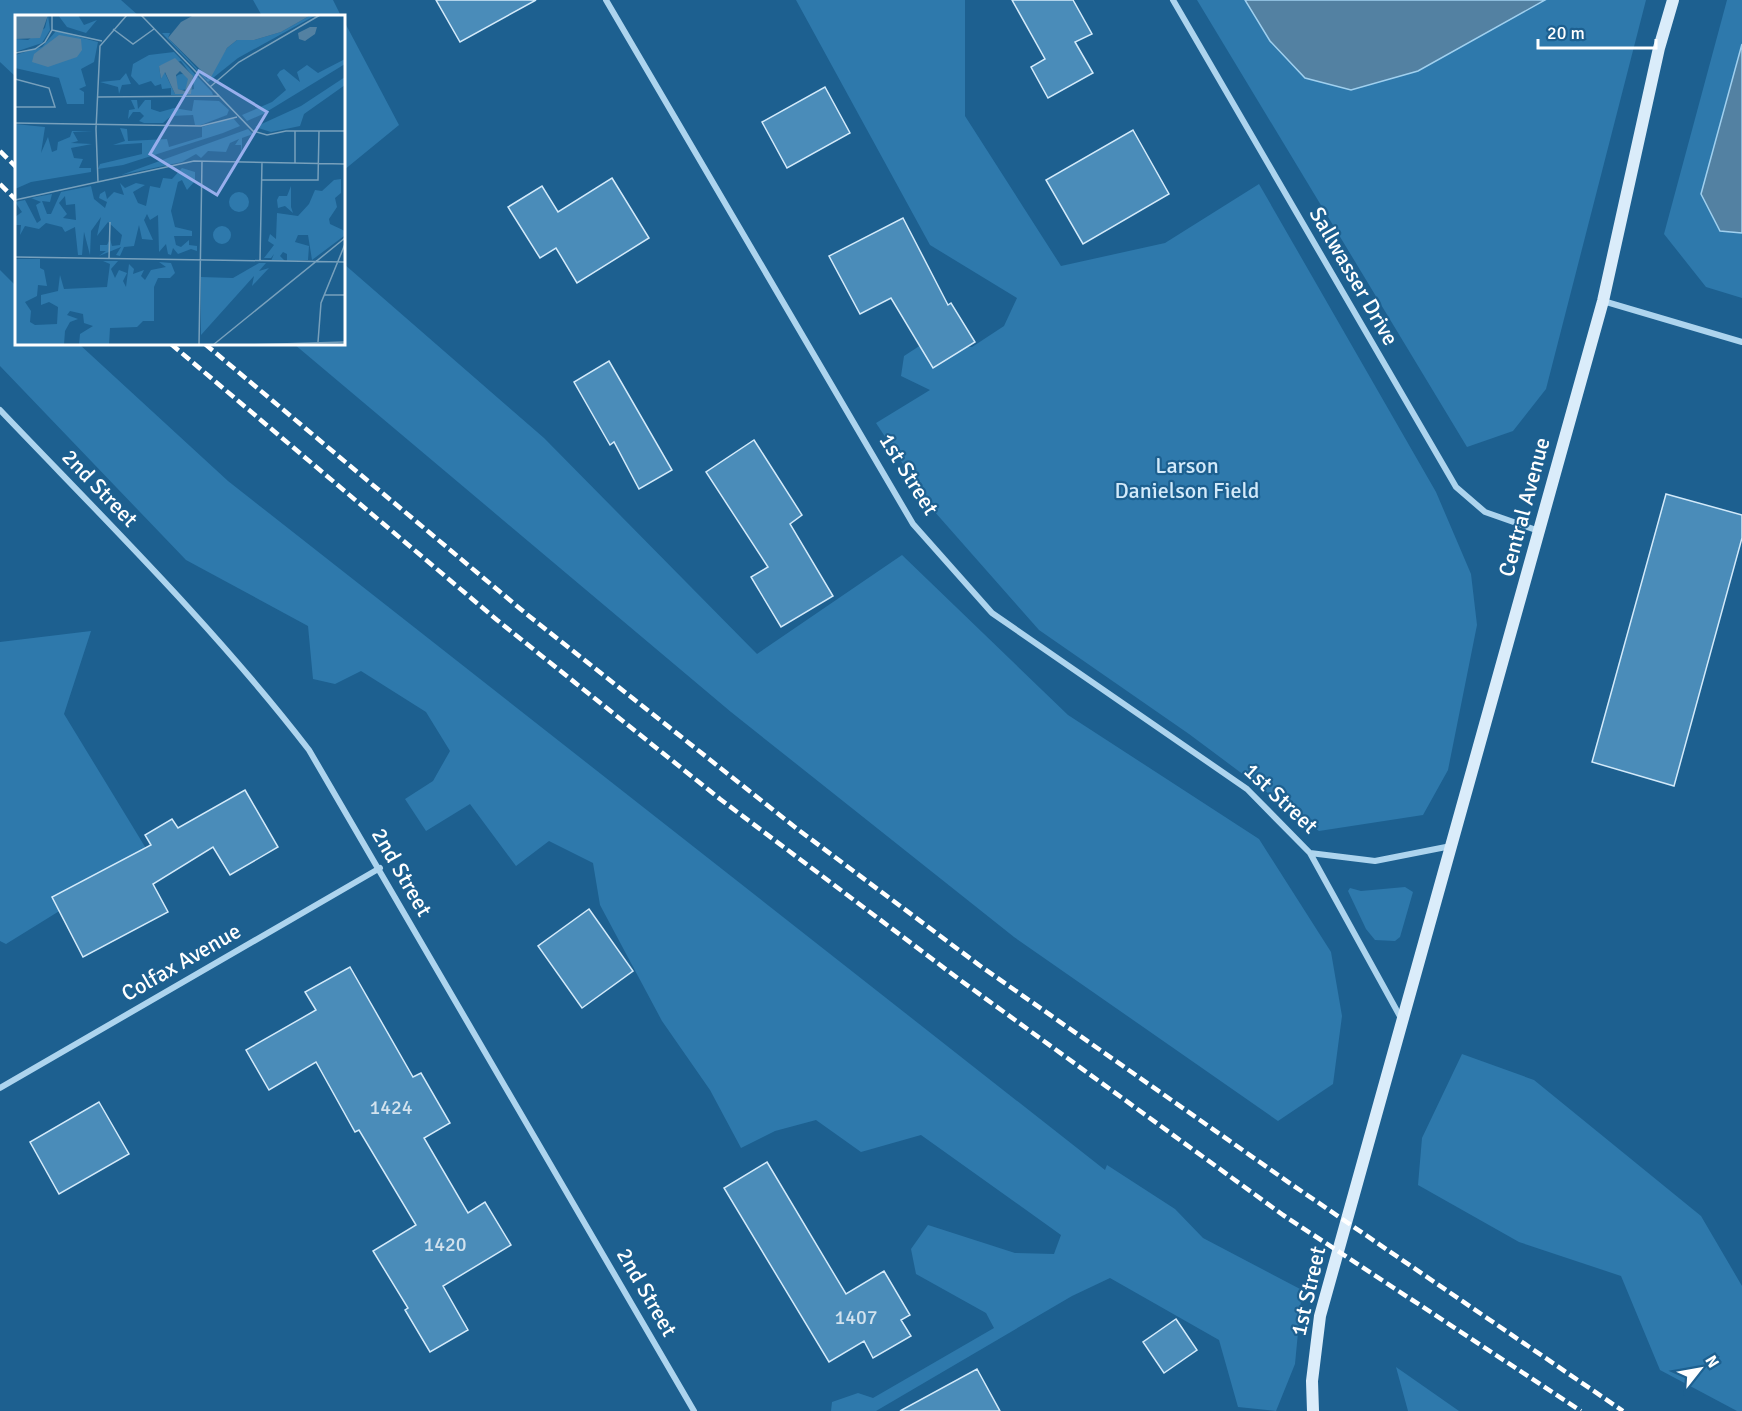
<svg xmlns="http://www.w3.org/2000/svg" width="1742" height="1411" viewBox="0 0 1742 1411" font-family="Signika,sans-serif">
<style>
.green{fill:#2e79ac}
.water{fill:#5381a2;stroke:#a0d0ef;stroke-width:1.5}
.building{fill:#4a8cb9;stroke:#d3eafa;stroke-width:1.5}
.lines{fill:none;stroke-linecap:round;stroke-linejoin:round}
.street{stroke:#add4ee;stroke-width:6}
.secondary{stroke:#daecfa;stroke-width:12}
.rail{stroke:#fff;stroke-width:4.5;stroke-dasharray:10 4.5;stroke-linecap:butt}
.labels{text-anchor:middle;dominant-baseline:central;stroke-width:4.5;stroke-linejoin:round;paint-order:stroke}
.number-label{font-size:20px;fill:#d2e2ee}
.street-label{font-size:22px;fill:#fff;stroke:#1d6090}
.park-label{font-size:22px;fill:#d3eafa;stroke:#1d6090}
.inset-road{fill:none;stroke:#77a0bc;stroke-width:1.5}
.view{fill:#99afed;fill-opacity:0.15;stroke:#99afed;stroke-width:3}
.inset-edge{fill:none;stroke:#fff;stroke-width:3}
</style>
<rect width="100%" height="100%" fill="#1d6090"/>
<path class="green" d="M 0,0 L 121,0 L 139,16 L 16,16 L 16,77 L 0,62 Z
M 253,0 L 333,0 L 341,16 L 262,16 Z
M 796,0 L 965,0 L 965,116 L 1061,266 L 1165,243 L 1259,184 L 1436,492 L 1471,574 L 1477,625 L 1448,770 L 1423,815 L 1319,831 L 1189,734 L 1039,630 L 934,511 L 876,423 L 930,390 L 901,376 L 904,356 L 924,343 L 972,347 L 1004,326 L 1017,298 L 930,245 Z
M 1197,0 L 1245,0 L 1270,41 L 1498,26 L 1545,0 L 1646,0 L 1546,389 L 1513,431 L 1467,447 Z
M 1727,0 L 1742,0 L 1742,44 L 1701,194 L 1720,231 L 1742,233 L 1742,298 L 1706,287 L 1664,234 Z
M 344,21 L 399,125 L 344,170 Z
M 344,264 L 544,438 L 757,654 L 902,555 L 1068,715 L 1259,839 L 1331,952 L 1342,1016 L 1333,1084 L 1278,1121 L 1014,937 L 731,712 L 294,344 L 344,344 Z
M 0,270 L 16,286 L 16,344 L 79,344 L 228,481 L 1105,1170 L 1107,1165 L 1175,1209 L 1203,1238 L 1302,1290 L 1295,1364 L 1276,1411 L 1238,1407 L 1219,1340 L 1110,1278 L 1072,1296 L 876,1411 L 831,1411 L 832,1402 L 858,1393 L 873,1398 L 994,1328 L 986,1313 L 916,1274 L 911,1249 L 928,1225 L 1015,1253 L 1054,1254 L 1061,1235 L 921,1135 L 861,1152 L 816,1120 L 775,1131 L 741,1148 L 710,1090 L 662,1021 L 600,905 L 593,863 L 549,841 L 516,866 L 470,804 L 426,831 L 405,799 L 433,781 L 450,751 L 426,712 L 361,671 L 335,684 L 313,679 L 308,626 L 186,560 L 0,366 Z
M 91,631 L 64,714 L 150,855 L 6,944 L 0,941 L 0,642 Z
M 1405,887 L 1413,892 L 1400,937 L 1395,941 L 1375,940 L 1366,929 L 1348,891 L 1350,888 L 1361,891 Z
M 1462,1054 L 1534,1080 L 1701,1216 L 1742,1286 L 1742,1411 L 1737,1411 L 1660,1370 L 1621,1276 L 1519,1242 L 1418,1185 L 1422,1138 Z
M 1396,1367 L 1459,1411 L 1408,1411 Z"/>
<path class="water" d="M 1245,0 L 1545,0 L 1418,71 L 1351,90 L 1305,78 L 1270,41 Z
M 1742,44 L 1742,233 L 1720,231 L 1701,194 Z"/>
<path class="building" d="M 436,0 L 536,0 L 460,42 Z
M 1012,0 L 1073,0 L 1092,34 L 1075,42 L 1093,73 L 1048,98 L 1031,67 L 1045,59 Z
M 825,87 L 850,133 L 787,168 L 762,122 Z
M 1133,130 L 1169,194 L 1083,244 L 1046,180 Z
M 612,178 L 649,238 L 577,283 L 556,248 L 540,258 L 508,207 L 542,186 L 558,212 Z
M 903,218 L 948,305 L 951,303 L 975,342 L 933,368 L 891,298 L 860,314 L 829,256 Z
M 609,361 L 672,470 L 639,489 L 614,442 L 610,445 L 574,382 Z
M 754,440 L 802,515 L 790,524 L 833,596 L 781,627 L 751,577 L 768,567 L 706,472 Z
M 1666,494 L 1742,515 L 1742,538 L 1674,786 L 1592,762 Z
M 245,790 L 278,847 L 230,875 L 213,847 L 153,884 L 168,912 L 83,957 L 52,897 L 151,845 L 145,835 L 172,819 L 178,828 Z
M 589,909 L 633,971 L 582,1008 L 538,946 Z
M 350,967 L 413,1077 L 421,1073 L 450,1123 L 424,1138 L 468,1213 L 485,1202 L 511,1245 L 443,1286 L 468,1330 L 430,1352 L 405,1310 L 408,1308 L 373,1251 L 416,1225 L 359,1130 L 355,1132 L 316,1062 L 269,1090 L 246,1050 L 316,1010 L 305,992 Z
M 99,1102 L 129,1154 L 59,1194 L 30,1142 Z
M 767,1162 L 846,1294 L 884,1271 L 910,1315 L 901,1320 L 911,1336 L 873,1358 L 864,1341 L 829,1362 L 724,1188 Z
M 1176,1319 L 1197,1350 L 1164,1373 L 1143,1342 Z
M 977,1369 L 1000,1411 L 900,1411 Z"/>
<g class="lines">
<path class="street" d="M 606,0 L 913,524 L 992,613 L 1247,789 L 1310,853 L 1402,1020
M 1173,0 L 1456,487 L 1485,512 L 1539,531
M 1603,301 L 1742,342
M 0,410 C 106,521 215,628 309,750 L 694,1411
M 1310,853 L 1375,861 L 1451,846
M 0,1088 L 380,868"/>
<path class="secondary" d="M 1313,1411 L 1312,1381 L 1320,1316 L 1603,301 L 1659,48 L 1673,0"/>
<path class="rail" d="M 0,151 L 16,167
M 0,184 L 16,200
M 171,344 L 497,620 L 720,799 L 960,980 L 1283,1215 L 1581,1411
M 205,344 L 524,612 L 796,828 L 979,965 L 1291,1184 L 1623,1411"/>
</g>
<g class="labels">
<g class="number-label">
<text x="391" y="1107">1424</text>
<text x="445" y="1244">1420</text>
<text x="856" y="1317">1407</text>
</g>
<g class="street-label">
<text transform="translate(1354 276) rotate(60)">Sallwasser Drive</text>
<text transform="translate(909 474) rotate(58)">1st Street</text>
<text transform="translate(100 488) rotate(46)">2nd Street</text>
<text transform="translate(1524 507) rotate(-75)">Central Avenue</text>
<text transform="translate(1281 798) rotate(43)">1st Street</text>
<text transform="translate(402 872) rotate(60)">2nd Street</text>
<text transform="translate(181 962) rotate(-30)">Colfax Avenue</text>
<text transform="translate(1308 1291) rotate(-77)">1st Street</text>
<text transform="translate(647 1292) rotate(60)">2nd Street</text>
</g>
<g class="park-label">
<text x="1187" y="465">Larson<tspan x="1187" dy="25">Danielson Field</tspan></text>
</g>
</g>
<g transform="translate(15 15)">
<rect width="330" height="330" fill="#1d6090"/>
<path d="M 33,0 L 35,15 L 27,28 L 0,37 L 0,24 L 13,25 L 30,13 ZM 43,0 L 63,0 L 69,10 L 82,5 L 71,18 L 52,12 ZM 296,0 L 301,0 L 223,43 L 193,67 L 147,18 L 155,18 L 153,23 L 192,64 L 212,33 L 222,25 L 239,25 L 266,17 ZM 41,16 L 83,27 L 79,47 L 66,54 L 71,71 L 64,74 L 69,77 L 69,89 L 52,89 L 44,63 L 0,53 L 0,40 L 27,32 ZM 159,37 L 197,77 L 198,80 L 156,80 L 156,73 L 147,74 L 146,69 L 140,71 L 136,66 L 124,70 L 116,61 L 118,49 L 134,40 ZM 166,46 L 178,62 L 179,74 L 160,79 L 149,56 L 146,64 L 144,51 ZM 330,44 L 330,49 L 248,99 L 232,106 L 227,100 L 257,87 L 271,75 L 262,60 L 265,56 L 269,54 L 285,67 L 282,57 L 292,50 L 303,58 ZM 111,58 L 116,69 L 107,70 L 104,79 L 103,72 L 85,67 L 105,65 ZM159 67a8 8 0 1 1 16 0a8 8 0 1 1-16 0ZM 330,62 L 330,70 L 289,99 L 285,111 L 256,117 L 240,112 L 286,91 ZM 116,85 L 122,85 L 123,94 L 130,85 L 136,85 L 136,94 L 145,97 L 159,93 L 177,96 L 179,85 L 204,86 L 214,95 L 212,100 L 186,110 L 180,110 L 178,100 L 156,101 L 148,108 L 129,108 L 124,106 L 129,101 L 125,97 L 118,97 L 113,104 L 114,95 L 120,94 ZM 218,103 L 225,111 L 208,118 L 108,150 L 83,154 L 85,149 L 127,139 L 127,128 L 98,130 L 110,126 L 105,113 L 112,114 L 113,126 L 152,124 L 154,132 L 187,122 L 187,112 ZM 0,109 L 30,112 L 26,138 L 33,122 L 37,137 L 42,135 L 43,127 L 55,122 L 57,116 L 78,116 L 58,117 L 63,126 L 56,128 L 77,129 L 56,133 L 59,143 L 68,144 L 64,153 L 76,153 L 76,157 L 16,167 L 0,174 ZM 233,114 L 238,119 L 227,123 L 227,141 L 226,130 L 220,130 L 224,124 L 215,128 L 211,137 L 193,136 L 186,143 L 181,139 L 167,147 L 106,160 ZM 167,153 L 180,157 L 180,166 L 172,175 L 167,165 L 163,167 L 156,196 L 160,212 L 177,216 L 177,221 L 159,221 L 161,230 L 166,232 L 174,225 L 174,230 L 182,231 L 182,236 L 176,234 L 163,239 L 158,233 L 156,240 L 153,239 L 151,229 L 144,237 L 143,200 L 135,205 L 132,199 L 129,205 L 138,225 L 127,224 L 124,210 L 119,231 L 109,232 L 105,241 L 101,240 L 106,232 L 84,241 L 91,236 L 85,236 L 85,230 L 92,230 L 95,224 L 97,231 L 105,230 L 107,220 L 93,207 L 82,221 L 86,202 L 76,216 L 75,240 L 69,217 L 67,240 L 63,240 L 60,212 L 50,217 L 47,212 L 31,208 L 24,214 L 10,211 L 5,220 L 6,210 L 0,210 L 0,202 L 7,197 L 0,187 L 10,185 L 22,208 L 26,205 L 21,190 L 26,187 L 16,183 L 37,179 L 35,187 L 27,186 L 32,199 L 36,199 L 46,177 L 76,171 L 79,184 L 90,193 L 92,187 L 84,183 L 85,179 L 90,176 L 92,184 L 99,177 L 109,180 L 105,168 L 110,173 L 121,168 L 130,170 L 118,177 L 123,188 L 131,191 L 135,171 L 145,173 L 148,163 L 157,164 ZM 50,181 L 51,190 L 60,189 L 61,205 L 48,203 L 52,199 L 44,188 ZM 326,164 L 326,178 L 320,183 L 322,192 L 314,204 L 315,209 L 330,216 L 329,221 L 297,245 L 293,220 L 283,220 L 280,227 L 294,231 L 293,245 L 272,246 L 272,239 L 268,237 L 265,241 L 270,246 L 256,246 L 259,239 L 256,243 L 249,243 L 259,230 L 253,226 L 255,219 L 261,224 L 262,198 L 283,201 L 294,189 L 300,175 L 307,176 L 319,165 ZM 276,171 L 276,192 L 278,198 L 270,191 L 263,193 L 262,185 L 264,181 L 272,181 ZM214 187a10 10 0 1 1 20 0a10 10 0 1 1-20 0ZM198 220a9 9 0 1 1 18 0a9 9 0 1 1-18 0ZM 0,244 L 25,244 L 25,253 L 29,255 L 32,271 L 23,270 L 22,281 L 10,287 L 16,296 L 15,307 L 20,310 L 42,309 L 43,292 L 34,287 L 26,290 L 26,280 L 43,276 L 45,260 L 49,274 L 92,272 L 95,249 L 88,246 L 103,246 L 96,254 L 100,263 L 104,255 L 112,258 L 108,266 L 111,272 L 114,249 L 119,254 L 118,259 L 129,255 L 126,261 L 130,265 L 136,255 L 151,252 L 144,247 L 156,248 L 160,258 L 155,263 L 143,263 L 139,272 L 139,306 L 128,306 L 122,312 L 95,313 L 94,330 L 64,330 L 65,319 L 78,311 L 69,308 L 68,299 L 55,296 L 52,300 L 63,304 L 55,307 L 50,316 L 49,330 L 0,330 ZM 244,248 L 251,248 L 244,256 L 254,253 L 237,271 L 239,261 L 186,320 L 186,262 L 218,263 Z" fill="#2e79ac" fill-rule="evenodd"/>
<path d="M 0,0 L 33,0 L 25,23 L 0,24 ZM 179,0 L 296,0 L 266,17 L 239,25 L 222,25 L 212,33 L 195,64 L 153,23 L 166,7 ZM 295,12 L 302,12 L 300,19 L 290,26 L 284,24 L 283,18 ZM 44,20 L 66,24 L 67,35 L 62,42 L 33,52 L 17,47 L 19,39 ZM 160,43 L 178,61 L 176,79 L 160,79 L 150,57 L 146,64 L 144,51 ZM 165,56 L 173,64 L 170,76 L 163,74 L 161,60 Z" fill="#5381a2" fill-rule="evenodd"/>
<path class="inset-road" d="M 126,0 L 238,116 L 252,120 L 271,116 L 330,116M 98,14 L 118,29 L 139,14M 37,15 L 87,26M 0,38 L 20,34 L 30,27 L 37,15 L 37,0M 0,64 L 34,73 L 40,92 L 0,92M 195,72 L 224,47 L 305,0M 82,82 L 204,81M 0,108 L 186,111 L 222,102M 280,116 L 280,148M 246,165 L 303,165 L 304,116M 83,167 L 81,114 L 85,31 L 112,0M 0,185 L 179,146 L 330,149M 0,242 L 330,247M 94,244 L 95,207M 245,246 L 247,147M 309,280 L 330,280M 303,327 L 306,288 L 330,229M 184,330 L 187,146M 198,330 L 330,223M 231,330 L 330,327"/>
<path class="view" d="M 184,56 L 252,97 L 202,180 L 135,139 Z"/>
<rect width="330" height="330" class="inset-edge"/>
</g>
<g transform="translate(1700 1369) rotate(59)" stroke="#1d6090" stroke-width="4.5" paint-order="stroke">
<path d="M0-4.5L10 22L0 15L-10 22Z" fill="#ffffff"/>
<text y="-9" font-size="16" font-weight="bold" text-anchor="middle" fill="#ffffff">N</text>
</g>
<path d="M1538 39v9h118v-9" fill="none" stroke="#ffffff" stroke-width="3"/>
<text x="1547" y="39" font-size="18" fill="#ffffff" stroke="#1d6090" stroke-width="4.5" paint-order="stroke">20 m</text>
</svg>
